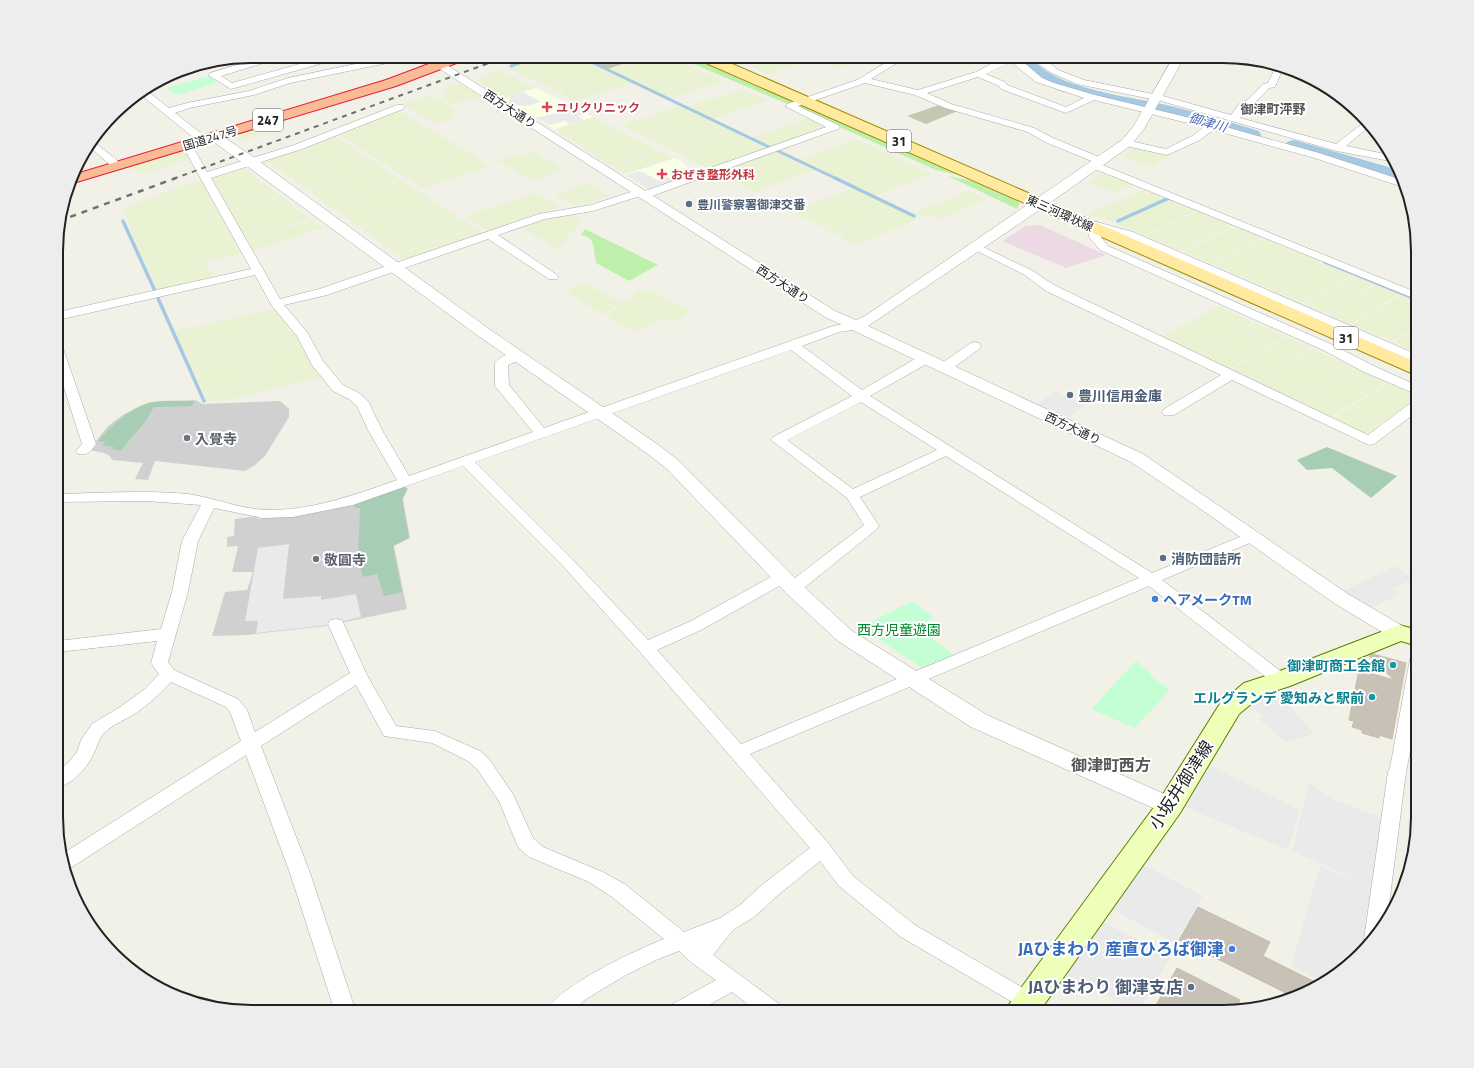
<svg xmlns="http://www.w3.org/2000/svg" width="1474" height="1068" viewBox="0 0 1474 1068" font-family="'Titillium Web','Noto Sans JP',sans-serif">
<style>
.industrial{fill:#ecd9e4}
.education{fill:#f9ffe4}
.religious{fill:#d0d0d0}
.construction{fill:#c4c8b2}
.farmland{fill:#e9f2d2}
.grass{fill:#bef0ab}
.cemetery{fill:#a7cdb5}
.park{fill:#c3fed4}
.parking{fill:#eaeaea}
.lines{fill:none;stroke-linecap:round;stroke-linejoin:round}
.stream-far1{stroke:#a5c8e3;stroke-width:3}
.stream{stroke:#a5c8e3;stroke-width:3.5}
.river{fill:#a5c8e3;fill-rule:evenodd}
.building{fill:#c8c1b6;stroke:#c6bca8}
.minor-casing{stroke:#a9a9a9;stroke-width:1}
.tertiary-casing{stroke:#a9a9a9;stroke-width:1}
.secondary-casing{stroke:#588100;stroke-width:2}
.primary-casing{stroke:#9f8c00;stroke-width:2}
.trunk-casing{stroke:#ea1b36;stroke-width:2}
.minor{fill:#fff;fill-rule:evenodd}
.tertiary{fill:#fff;fill-rule:evenodd}
.secondary{fill:#edffb9;fill-rule:evenodd}
.primary{fill:#ffeaa0;fill-rule:evenodd}
.trunk{fill:#f7bc95;fill-rule:evenodd}
.rail-far2{stroke:#707070;stroke-width:2;stroke-dasharray:5 5;stroke-linecap:butt}
.rail-far1{stroke:#707070;stroke-width:2.5;stroke-dasharray:6 6;stroke-linecap:butt}
.rail{stroke:#707070;stroke-width:4;stroke-dasharray:10 10;stroke-linecap:butt}
.health-dot{fill:#e0444e;stroke:#fff;stroke-width:1.5}
.service-dot{fill:#5c6f8a;stroke:#fff;stroke-width:1.5}
.worship-dot{fill:#6b7280;stroke:#fff;stroke-width:1.5}
.shop-dot{fill:#3f7fe0;stroke:#fff;stroke-width:1.5}
.culture-dot{fill:#0f9aa8;stroke:#fff;stroke-width:1.5}
.labels{text-anchor:middle;dominant-baseline:central;stroke-width:4;stroke-linejoin:round;paint-order:stroke}
.far-health-label{font-size:12px;font-weight:bold;fill:#be3a42;stroke:#fff;text-anchor:start}
.far-street-label{font-size:12px;fill:#222;stroke:#fff}
.far-service-label{font-size:12px;font-weight:bold;fill:#4e5e75;stroke:#fff;text-anchor:start}
.far-quarter-label{font-size:13px;font-weight:bold;fill:#555;stroke:#fff}
.shield{fill:#fff;stroke:#646464;stroke-width:1}
.shield-label{font-size:13px;font-weight:bold;fill:#222}
.far-water-label{font-size:13px;font-style:italic;fill:#46b;stroke:#fff}
.service-label{font-size:14px;font-weight:bold;fill:#4e5e75;stroke:#fff;text-anchor:start}
.worship-label{font-size:14px;font-weight:bold;fill:#5b616d;stroke:#fff;text-anchor:start}
.shop-label{font-size:14px;font-weight:bold;fill:#366cbe;stroke:#fff;text-anchor:start}
.park-label{font-size:14px;fill:#03872a;stroke:#fff}
.culture-label{font-size:14px;font-weight:bold;fill:#0d838f;stroke:#fff;text-anchor:end}
.quarter-label{font-size:16px;font-weight:bold;fill:#555;stroke:#fff}
.near-street-label{font-size:17px;fill:#222;stroke:#fff}
.near-shop-label{font-size:17px;font-weight:bold;fill:#366cbe;stroke:#fff;text-anchor:end}
.near-service-label{font-size:17px;font-weight:bold;fill:#4e5e75;stroke:#fff;text-anchor:end}
.rim{fill:none;stroke:#222;stroke-width:2}
</style>
<rect width="100%" height="100%" fill="#f2f1e8"/>
<path class="industrial" d="M 1040,225 L 1106,255 L 1066,268 L 1002,241 L 1026,226 Z"/>
<path class="education" d="M 536,88 L 593,117 L 554,129 L 504,98 Z
M 675,158 L 699,173 L 649,191 L 624,175 Z"/>
<path class="religious" d="M 195,400 L 203,404 L 280,401 L 289,409 L 289,417 L 265,456 L 255,465 L 245,471 L 155,461 L 148,480 L 135,479 L 143,463 L 112,460 L 110,456 L 104,453 L 89,450 L 108,426 L 124,414 L 152,402 Z
M 405,486 L 408,489 L 403,499 L 410,538 L 394,546 L 407,609 L 326,626 L 246,635 L 212,636 L 225,592 L 247,590 L 253,572 L 232,572 L 238,546 L 227,547 L 227,537 L 234,536 L 235,519 L 257,516 L 258,519 L 321,510 Z"/>
<path class="construction" d="M 595,56 L 648,56 L 608,69 L 586,59 Z
M 939,105 L 958,111 L 926,124 L 907,116 Z"/>
<path class="farmland" d="M 540,56 L 576,56 L 586,61 L 529,78 L 508,68 Z
M 648,56 L 666,56 L 674,59 L 669,62 L 675,60 L 696,68 L 684,72 L 697,69 L 724,81 L 669,99 L 608,69 Z
M 784,56 L 798,56 L 809,61 L 767,74 L 751,67 Z
M 823,56 L 839,56 L 856,61 L 839,68 L 816,59 Z
M 587,61 L 610,73 L 555,90 L 530,78 Z
M 500,70 L 535,88 L 504,98 L 475,80 Z
M 611,73 L 634,83 L 575,101 L 556,91 Z
M 460,83 L 482,97 L 449,105 L 442,95 L 447,93 L 443,89 Z
M 743,89 L 767,100 L 712,119 L 687,107 Z
M 428,95 L 433,100 L 439,98 L 453,110 L 454,118 L 437,124 L 403,105 Z
M 681,106 L 716,123 L 657,142 L 623,125 Z
M 396,109 L 436,133 L 468,152 L 399,173 L 338,134 Z
M 594,117 L 622,132 L 657,150 L 611,166 L 580,146 L 603,138 L 580,145 L 555,130 Z
M 808,118 L 826,126 L 826,128 L 772,147 L 752,138 Z
M 717,123 L 738,133 L 678,153 L 658,143 Z
M 264,127 L 271,130 L 242,142 L 237,139 L 241,133 Z
M 738,133 L 769,148 L 716,167 L 706,168 L 679,154 Z
M 333,135 L 363,155 L 329,165 L 319,158 L 328,165 L 289,177 L 265,159 L 299,148 L 317,160 L 300,147 L 316,141 L 335,154 L 317,141 Z
M 856,139 L 875,148 L 872,150 L 876,148 L 931,174 L 874,196 L 863,191 L 886,181 L 862,190 L 844,182 L 898,160 L 843,181 L 799,160 Z
M 1136,147 L 1169,155 L 1153,168 L 1124,156 Z
M 183,149 L 185,150 L 190,158 L 142,175 L 128,167 Z
M 774,150 L 814,170 L 754,192 L 714,172 Z
M 658,151 L 673,158 L 625,174 L 612,166 Z
M 468,152 L 491,166 L 422,188 L 400,174 Z
M 534,152 L 564,170 L 532,181 L 497,160 Z
M 364,155 L 381,167 L 307,189 L 290,177 Z
M 242,167 L 279,195 L 229,210 L 211,177 Z
M 382,167 L 400,179 L 325,203 L 308,190 Z
M 1103,171 L 1135,184 L 1115,193 L 1089,182 Z
M 202,179 L 219,213 L 152,227 L 219,213 L 241,254 L 204,262 L 213,278 L 158,290 L 137,247 L 122,208 Z
M 401,180 L 435,202 L 360,227 L 326,203 Z
M 588,183 L 611,196 L 577,206 L 555,195 Z
M 853,188 L 896,209 L 836,234 L 823,228 L 844,219 L 823,227 L 793,212 Z
M 1145,189 L 1166,198 L 1113,222 L 1089,214 Z
M 969,191 L 987,199 L 939,219 L 934,217 L 912,214 Z
M 535,193 L 559,207 L 488,231 L 465,216 Z
M 280,196 L 310,219 L 246,240 L 230,211 Z
M 1169,199 L 1196,210 L 1143,235 L 1116,224 Z
M 436,203 L 451,213 L 375,238 L 361,228 Z
M 897,210 L 917,219 L 857,245 L 837,235 Z
M 1198,211 L 1212,217 L 1160,242 L 1145,236 Z
M 452,213 L 460,219 L 384,245 L 376,239 Z
M 573,213 L 575,217 L 582,220 L 571,233 L 551,222 L 570,233 L 558,250 L 520,226 L 544,218 Z
M 1213,217 L 1234,226 L 1181,251 L 1161,243 Z
M 461,219 L 474,228 L 397,254 L 385,245 Z
M 312,220 L 323,228 L 253,251 L 247,241 Z
M 1236,227 L 1263,238 L 1211,264 L 1184,252 Z
M 475,229 L 482,233 L 405,260 L 398,255 Z
M 1265,239 L 1293,251 L 1242,277 L 1213,265 Z
M 1295,251 L 1321,262 L 1270,289 L 1243,278 Z
M 1322,263 L 1352,275 L 1302,303 L 1271,290 Z
M 1354,276 L 1374,284 L 1326,313 L 1304,304 Z
M 584,283 L 620,302 L 603,315 L 565,291 Z
M 1376,285 L 1399,294 L 1351,324 L 1327,314 Z
M 643,289 L 691,310 L 672,323 L 630,297 Z
M 1401,295 L 1418,302 L 1418,325 L 1392,341 L 1353,325 Z
M 628,297 L 663,319 L 636,332 L 610,319 L 607,316 Z
M 1219,306 L 1253,322 L 1197,354 L 1161,337 Z
M 274,309 L 286,322 L 182,346 L 176,331 Z
M 286,322 L 292,329 L 186,354 L 182,347 Z
M 1255,323 L 1285,336 L 1229,369 L 1199,354 Z
M 1418,327 L 1418,342 L 1409,348 L 1394,342 Z
M 293,330 L 304,344 L 193,370 L 186,355 Z
M 1287,337 L 1311,348 L 1255,381 L 1231,370 Z
M 304,345 L 321,377 L 224,401 L 207,401 L 204,394 L 306,368 L 204,393 L 193,371 Z
M 1313,349 L 1355,368 L 1299,402 L 1256,382 Z
M 1356,368 L 1386,382 L 1330,418 L 1300,403 Z
M 1388,383 L 1418,396 L 1418,398 L 1364,434 L 1333,419 Z"/>
<path class="grass" d="M 675,56 L 694,56 L 748,78 L 797,100 L 789,104 L 785,103 Z
M 801,104 L 970,178 L 936,170 L 797,108 L 796,106 Z
M 948,176 L 977,182 L 1018,199 L 1020,202 L 1017,209 Z
M 585,229 L 658,265 L 629,281 L 596,263 C 593,251 597,237 581,235 Z"/>
<path class="cemetery" d="M 194,401 L 192,406 L 154,407 L 145,422 L 120,451 L 112,449 L 114,447 L 102,445 L 105,442 L 98,441 C 111,426 133,405 153,402 C 166,400 181,401 194,401 Z
M 1327,447 L 1397,476 L 1371,498 L 1332,468 L 1307,470 L 1297,460 Z
M 404,486 L 407,489 L 402,499 L 409,538 L 393,546 L 402,592 L 384,596 L 377,574 L 363,577 L 358,557 L 360,508 L 355,508 L 355,503 Z"/>
<path class="park" d="M 209,76 L 217,83 L 177,95 L 166,88 Z
M 912,601 L 934,618 L 918,626 L 955,657 L 925,670 L 861,627 Z
M 1136,661 L 1150,673 L 1152,677 L 1170,690 L 1135,728 L 1091,709 Z"/>
<path class="parking" d="M 523,92 L 541,102 L 527,106 L 516,105 L 509,101 L 511,96 Z
M 572,109 L 575,111 L 578,110 L 586,114 L 578,116 L 583,120 L 570,124 L 565,121 L 550,125 L 536,118 Z
M 688,167 L 698,173 L 649,190 L 625,175 L 640,171 L 657,180 L 667,177 L 671,179 L 688,173 L 682,169 Z
M 1055,391 L 1085,405 L 1067,418 L 1037,404 Z
M 289,544 L 283,599 L 321,596 L 321,600 L 356,594 L 361,617 L 327,625 L 256,633 L 258,621 L 245,621 L 258,548 Z
M 1395,566 L 1413,579 L 1393,589 L 1400,594 L 1369,609 L 1343,591 Z
M 1275,690 L 1314,734 L 1285,742 L 1259,719 L 1263,717 L 1248,703 Z
M 1211,766 L 1300,810 L 1288,850 L 1185,807 Z
M 1309,783 L 1331,798 L 1382,818 L 1372,887 L 1292,851 Z
M 1141,863 L 1203,896 L 1175,943 L 1109,908 Z
M 1320,866 L 1373,888 L 1365,946 L 1322,981 L 1291,966 Z
M 1102,921 L 1170,957 L 1138,1012 L 1062,972 Z"/>
<g class="lines">
<path class="stream-far1" d="M 579,56 L 771,148
M 511,66 L 537,56
M 776,150 L 837,179"/>
<path class="stream" d="M 835,178 L 914,216
M 123,221 L 155,291
M 1118,221 L 1169,198 L 1174,200
M 1325,262 L 1418,300
M 157,296 L 204,401"/>
<path class="river" d="M 1014,56 L 1031,56 C 1051,89 1134,97 1171,106 C 1200,113 1229,122 1259,131 L 1261,135 L 1259,139 L 1252,141 L 1165,115 L 1060,91 L 1030,77 L 1023,69 Z
M 1294,140 L 1399,170 L 1402,182 L 1287,150 L 1285,146 L 1287,142 Z"/>
</g>
<path class="building" d="M 1373,654 L 1406,663 L 1392,739 L 1379,735 L 1379,738 L 1362,733 L 1362,730 L 1352,727 L 1354,721 L 1349,720 L 1359,670 L 1394,680 L 1369,656 Z
M 1198,907 L 1270,942 L 1263,956 L 1319,984 L 1309,992 L 1294,997 L 1179,940 Z
M 1177,968 L 1240,1000 L 1235,1010 L 1223,1012 L 1165,1012 L 1155,1007 Z"/>
<g class="lines">
<defs>
<path id="minor" d="M 267,56 L 281,56 L 280,58 L 221,76 L 232,83 L 328,56 L 338,57 L 337,59 L 231,89 L 208,75 L 210,73 Z
M 394,56 L 411,56 L 407,59 L 290,83 L 254,95 L 189,108 L 175,113 L 202,134 L 203,136 L 198,139 L 194,138 L 140,94 L 146,90 L 169,108 L 187,103 L 249,91 L 288,78 Z
M 423,56 L 443,56 L 438,64 L 435,65 Z
M 897,56 L 908,56 L 871,79 L 918,90 L 976,72 L 1006,56 L 1016,56 L 1042,78 L 1054,83 L 1095,95 L 1215,124 L 1319,153 L 1402,180 L 1403,187 L 1311,157 L 1213,130 L 1200,140 L 1167,155 L 1126,146 L 1122,145 L 1121,143 L 1122,141 L 1126,140 L 1166,149 L 1192,136 L 1204,127 L 1094,100 L 1066,113 L 1001,89 L 999,86 L 978,77 L 927,93 L 951,104 L 1034,128 L 1053,138 L 1104,159 L 1105,161 L 1100,164 L 1418,293 L 1418,300 L 1090,167 L 1089,165 L 1094,162 L 1045,142 L 1028,132 L 945,108 L 915,95 L 865,83 L 798,106 L 838,125 L 840,127 L 838,129 L 649,197 L 645,198 L 640,196 L 593,211 L 545,219 L 498,235 L 557,275 L 559,277 L 557,279 L 549,279 L 488,239 L 327,295 L 284,305 L 307,332 L 323,361 L 343,385 L 359,393 L 368,401 L 382,430 L 409,476 L 533,432 L 495,386 L 495,363 C 499,356 514,351 522,353 L 523,356 L 522,359 L 508,365 L 509,385 L 544,428 L 833,326 L 856,322 L 860,323 L 862,326 L 860,329 L 839,332 L 802,346 L 862,390 L 920,356 L 930,356 L 931,359 L 930,362 L 870,396 L 1152,573 L 1247,534 L 1252,532 L 1257,534 L 1260,537 L 1257,540 L 1162,580 L 1287,676 L 1289,680 L 1287,684 L 1281,686 L 1275,684 L 1149,586 L 750,754 L 829,844 L 853,876 L 915,925 L 1035,995 L 1038,1001 L 1035,1007 L 1028,1010 L 1021,1007 L 901,937 L 839,886 L 820,861 L 777,896 L 754,917 L 733,930 L 713,955 L 782,1006 L 785,1012 L 758,1012 L 732,992 L 696,1012 L 666,1012 L 669,1006 L 716,980 L 692,963 L 679,951 L 656,960 L 626,975 L 586,999 L 571,1012 L 546,1012 C 558,986 636,950 664,939 L 612,897 L 589,882 L 529,857 L 518,847 L 499,801 L 477,769 L 468,761 L 432,743 L 384,736 L 356,685 L 261,746 L 310,873 L 356,1012 L 335,1012 L 290,873 L 246,755 L 72,867 L 67,869 L 62,854 L 241,741 L 230,712 L 226,707 L 171,682 C 159,695 146,707 131,716 C 122,721 111,726 104,733 C 98,739 97,748 93,755 C 87,768 72,784 58,788 L 58,771 L 68,763 L 77,752 L 81,740 L 92,724 L 120,707 L 145,689 L 159,674 L 151,663 L 157,641 L 58,652 L 58,641 L 161,629 L 172,592 L 182,541 L 201,505 L 147,501 L 58,502 L 58,494 C 101,493 145,490 188,494 C 216,498 244,511 274,510 C 316,509 357,494 397,480 L 368,430 L 357,406 L 349,399 L 333,391 L 312,365 L 297,336 L 272,306 L 255,275 L 58,320 L 58,312 L 251,269 L 182,145 L 183,143 L 191,143 L 207,172 L 294,145 L 397,105 L 403,105 L 405,107 L 403,109 L 302,149 L 211,178 L 280,299 L 319,289 L 539,214 L 591,205 L 640,189 L 645,191 L 826,127 L 785,106 L 787,104 L 857,80 ZM 1011,62 L 1036,82 L 1084,98 L 1066,107 L 1007,85 L 1005,82 L 986,74 ZM 791,350 L 852,396 L 773,437 L 771,440 L 847,498 L 864,525 L 787,584 L 785,588 L 787,592 L 793,593 L 799,592 L 877,529 L 879,526 L 860,497 L 946,456 L 1139,578 L 741,744 L 657,650 L 703,629 L 788,581 L 791,577 L 788,573 L 783,572 L 778,573 L 691,621 L 648,640 L 573,560 L 475,462 ZM 861,402 L 937,450 L 853,489 L 787,440 ZM 463,466 L 563,566 L 640,652 L 810,848 L 763,884 L 740,905 L 720,918 L 684,932 L 626,885 L 603,872 L 543,847 L 533,838 L 513,794 L 489,759 L 480,751 L 435,731 L 396,726 L 367,675 L 342,620 L 336,619 L 330,620 L 328,624 L 350,673 L 255,732 L 247,710 L 238,699 L 174,670 L 168,662 L 188,592 L 198,541 L 214,508 L 263,518 L 293,517 L 353,505 Z
M 1032,56 L 1041,56 L 1058,70 L 1084,80 L 1163,96 L 1231,115 L 1239,104 L 1249,99 L 1263,84 L 1268,83 L 1276,66 L 1283,68 L 1275,87 L 1269,88 L 1255,103 L 1246,108 L 1240,118 L 1336,144 L 1363,123 L 1367,128 L 1346,146 L 1390,155 L 1395,162 L 1337,151 L 1161,101 L 1077,84 L 1052,73 L 1040,65 Z
M 94,142 L 117,160 L 118,162 L 117,164 L 109,164 L 90,147 Z
M 1086,219 L 1133,232 L 1418,355 L 1418,364 L 1125,236 L 1101,230 L 1101,237 L 1108,246 L 1333,345 L 1374,366 L 1418,386 L 1418,395 L 1364,372 L 1325,351 L 1100,250 L 1089,237 L 1090,227 L 1082,224 L 1080,222 Z
M 977,244 L 1033,271 L 1054,285 L 1368,435 L 1413,401 L 1418,400 L 1418,411 L 1374,444 L 1369,445 L 1232,380 L 1174,415 L 1164,415 L 1162,412 L 1164,409 L 1221,375 L 1046,291 L 1025,275 L 973,249 L 971,247 L 973,245 Z
M 975,342 L 979,343 L 981,346 L 979,349 L 949,371 L 939,371 L 938,368 L 939,365 L 971,343 Z
M 58,347 L 62,348 L 64,351 L 96,444 C 91,451 87,456 78,454 L 76,451 L 82,444 L 58,369 Z
M 1418,653 L 1418,711 L 1406,772 L 1387,920 L 1377,936 L 1367,945 L 1364,939 L 1388,772 L 1390,768 L 1410,659 L 1412,655 Z"/>
<path id="tertiary" d="M 1174,56 L 1185,56 L 1144,129 L 1130,146 L 1044,207 L 868,326 L 1143,454 L 1348,594 L 1406,628 L 1409,633 L 1406,638 L 1399,640 L 1392,638 L 1334,603 L 1195,505 L 1131,462 L 825,317 L 429,62 L 431,60 L 439,60 L 835,311 L 856,320 L 865,316 L 1122,140 L 1133,127 Z
M 214,132 L 218,133 L 256,159 L 489,329 L 660,446 L 679,461 L 800,583 L 852,631 L 987,715 L 1178,800 L 1182,806 L 1178,812 L 1170,815 L 1162,812 L 971,727 L 838,641 L 786,593 L 667,469 L 648,454 L 477,335 L 210,139 L 208,136 L 210,133 Z"/>
<path id="secondary" d="M 1399,625 L 1418,630 L 1418,646 L 1401,641 L 1290,686 L 1262,695 L 1239,714 L 1180,813 L 1039,1012 L 1006,1012 L 1010,1003 L 1160,799 L 1221,702 L 1244,683 L 1272,674 Z"/>
<path id="primary" d="M 696,56 L 714,56 L 1418,363 L 1418,376 L 697,59 Z"/>
<path id="trunk" d="M 450,56 L 468,56 L 467,59 L 396,86 L 70,184 L 73,175 L 386,80 Z"/>
</defs>
<use href="#minor" class="minor-casing"/>
<use href="#tertiary" class="tertiary-casing"/>
<use href="#secondary" class="secondary-casing"/>
<use href="#primary" class="primary-casing"/>
<use href="#trunk" class="trunk-casing"/>
<use href="#minor" class="minor"/>
<use href="#tertiary" class="tertiary"/>
<use href="#secondary" class="secondary"/>
<use href="#primary" class="primary"/>
<use href="#trunk" class="trunk"/>
<path class="rail-far2" d="M 173,179 L 508,56"/>
<path class="rail-far1" d="M 59,221 L 176,178"/>
<path class="rail" d="M 1409,865 L 1418,803"/>
</g>
<g class="health-dot">
<path d="M545 101h4v4h4v4h-4v4h-4v-4h-4v-4h4z"/>
<path d="M660 168h4v4h4v4h-4v4h-4v-4h-4v-4h4z"/>
</g>
<g class="service-dot">
<circle cx="689" cy="204" r="4"/>
<circle cx="1070" cy="395" r="4"/>
<circle cx="1163" cy="558" r="4"/>
<circle cx="1191" cy="987" r="4"/>
</g>
<g class="worship-dot">
<circle cx="187" cy="438" r="4"/>
<circle cx="316" cy="559" r="4"/>
</g>
<g class="shop-dot">
<circle cx="1155" cy="599" r="4"/>
<circle cx="1232" cy="949" r="4"/>
</g>
<g class="culture-dot">
<circle cx="1393" cy="665" r="4"/>
<circle cx="1372" cy="697" r="4"/>
</g>
<g class="labels">
<g class="far-health-label">
<text x="556" y="107">ユリクリニック</text>
<text x="671" y="174">おぜき整形外科</text>
</g>
<g class="far-street-label">
<text transform="translate(510 109) rotate(33)">西方大通り</text>
<text transform="translate(210 138) rotate(-17)">国道247号</text>
<text transform="translate(1060 213) rotate(24)">東三河環状線</text>
<text transform="translate(783 284) rotate(33)">西方大通り</text>
<text transform="translate(1073 428) rotate(25)">西方大通り</text>
</g>
<g class="far-service-label">
<text x="697" y="204">豊川警察署御津交番</text>
</g>
<g class="far-quarter-label">
<text x="1273" y="109">御津町泙野</text>
</g>
<g class="shield">
<rect x="253" y="109" width="30" height="22" rx="3"/>
<rect x="887" y="130" width="24" height="22" rx="3"/>
<rect x="1334" y="327" width="24" height="22" rx="3"/>
</g>
<g class="shield-label">
<text x="268" y="120">247</text>
<text x="899" y="141">31</text>
<text x="1346" y="338">31</text>
</g>
<g class="far-water-label">
<text transform="translate(1208 122) rotate(16)">御津川</text>
</g>
<g class="service-label">
<text x="1078" y="395">豊川信用金庫</text>
<text x="1171" y="558">消防団詰所</text>
</g>
<g class="worship-label">
<text x="195" y="438">入覺寺</text>
<text x="324" y="559">敬圓寺</text>
</g>
<g class="shop-label">
<text x="1163" y="599">ヘアメークTM</text>
</g>
<g class="park-label">
<text x="899" y="629">西方児童遊園</text>
</g>
<g class="culture-label">
<text x="1385" y="665">御津町商工会館</text>
<text x="1364" y="697">エルグランデ 愛知みと駅前</text>
</g>
<g class="quarter-label">
<text x="1111" y="765">御津町西方</text>
</g>
<g class="near-street-label">
<text transform="translate(1181 785) rotate(-57)">小坂井御津線</text>
</g>
<g class="near-shop-label">
<text x="1224" y="949">JAひまわり 産直ひろば御津</text>
</g>
<g class="near-service-label">
<text x="1183" y="987">JAひまわり 御津支店</text>
</g>
</g>
<path d="M0 0H1474V1068H0ZM251 63H1223A188 188 0 0 1 1411 251V817A188 188 0 0 1 1223 1005H251A188 188 0 0 1 63 817V251A188 188 0 0 1 251 63Z" fill="#ededed" fill-rule="evenodd"/>
<path class="rim" d="M251 63H1223A188 188 0 0 1 1411 251V817A188 188 0 0 1 1223 1005H251A188 188 0 0 1 63 817V251A188 188 0 0 1 251 63Z"/>
</svg>
